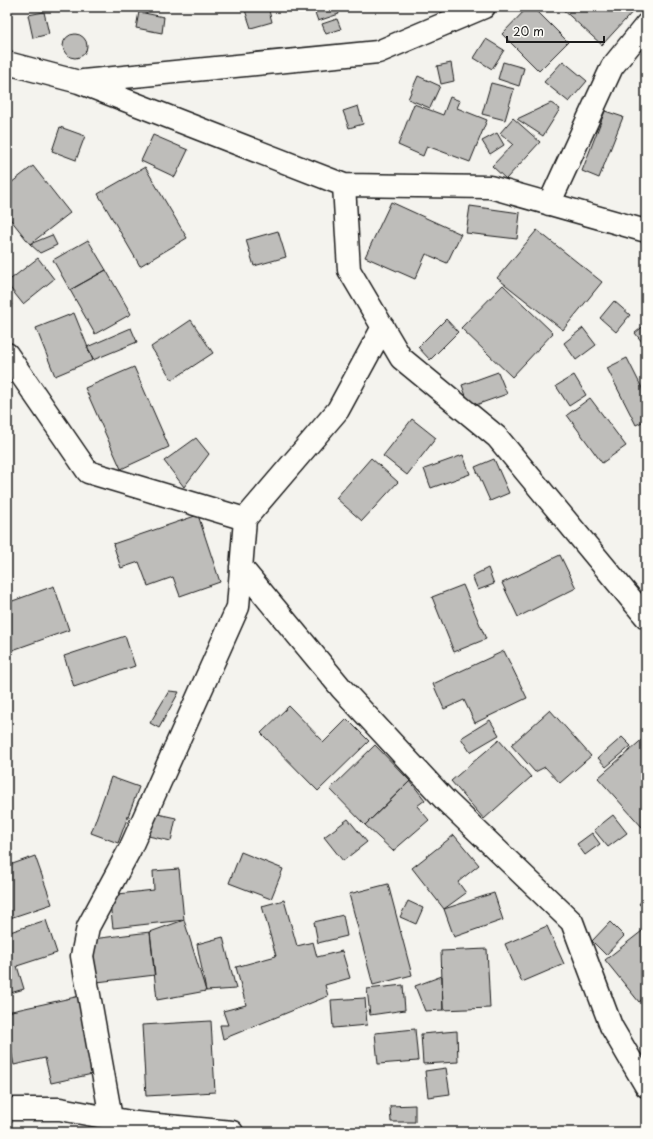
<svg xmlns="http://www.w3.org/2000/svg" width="653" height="1139" viewBox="0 0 653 1139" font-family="'Playpen Sans',sans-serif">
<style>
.building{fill:#bebdba;stroke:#1c1c1c}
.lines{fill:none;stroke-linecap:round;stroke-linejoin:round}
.street-casing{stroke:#1c1c1c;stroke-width:25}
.street{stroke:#fdfcf7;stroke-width:22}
</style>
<rect width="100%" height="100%" fill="#f4f3ee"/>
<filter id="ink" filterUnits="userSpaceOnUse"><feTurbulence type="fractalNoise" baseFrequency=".025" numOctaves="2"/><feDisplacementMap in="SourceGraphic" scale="8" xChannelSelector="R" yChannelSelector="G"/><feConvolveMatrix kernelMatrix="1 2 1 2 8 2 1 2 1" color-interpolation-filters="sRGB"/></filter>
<g filter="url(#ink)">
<path class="building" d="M 244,7 L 268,7 L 272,22 L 251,28 Z
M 313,7 L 337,7 L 339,14 L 318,21 Z
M 528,7 L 533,7 L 568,42 L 539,71 L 502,34 Z
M 560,7 L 637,7 L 602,45 Z
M 44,12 L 49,34 L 33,38 L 28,15 Z
M 139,12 L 164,17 L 162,33 L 136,28 Z
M 337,19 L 341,29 L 326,34 L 322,24 Z
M63 46a12 12 0 1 1 24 0a12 12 0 1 1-24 0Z
M 486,39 L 504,50 L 492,69 L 474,58 Z
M 563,61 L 587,81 L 569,102 L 544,82 Z
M 503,62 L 524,68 L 519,86 L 498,79 Z
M 451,63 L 454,81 L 441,84 L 437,66 Z
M 418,76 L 440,86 L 430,108 L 408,99 Z
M 491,83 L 514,89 L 505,120 L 482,114 Z
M 450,97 L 460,101 L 457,108 L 487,120 L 470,162 L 427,146 L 423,156 L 398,145 L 414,104 L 443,115 Z
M 551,103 L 560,109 L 543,136 L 517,119 Z
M 358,106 L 363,124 L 349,128 L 343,111 Z
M 605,111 L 623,117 L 599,178 L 582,171 Z
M 513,118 L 540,142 L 506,179 L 492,166 L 513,144 L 500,133 Z
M 60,127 L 85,136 L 76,160 L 52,151 Z
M 497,133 L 504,145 L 490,154 L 482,141 Z
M 153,135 L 188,150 L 175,177 L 141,161 Z
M 33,166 L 70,213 L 30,244 L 7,215 L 7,186 Z
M 145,167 L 187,238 L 140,266 L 98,194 Z
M 391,202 L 461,234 L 447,263 L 426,254 L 415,279 L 365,257 Z
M 470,206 L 520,213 L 517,239 L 466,233 Z
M 537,230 L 602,282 L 563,330 L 497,278 Z
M 278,231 L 286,257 L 254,266 L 246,240 Z
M 52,235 L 57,245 L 40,253 L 30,244 Z
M 88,240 L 106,270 L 70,290 L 53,260 Z
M 38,258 L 54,279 L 23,304 L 7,284 L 7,282 Z
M 106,270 L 131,314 L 95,334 L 70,290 Z
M 503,285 L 553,333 L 512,377 L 461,328 Z
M 7,298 L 12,305 L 7,308 Z
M 614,301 L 630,315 L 616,332 L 600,318 Z
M 74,313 L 93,360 L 55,376 L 36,328 Z
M 446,319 L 458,332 L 430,360 L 418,347 Z
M 191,320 L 213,353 L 172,380 L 151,347 Z
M 646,324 L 646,347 L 635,333 Z
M 131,328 L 137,342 L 93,360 L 87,347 Z
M 583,328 L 596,345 L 576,360 L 564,343 Z
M 627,358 L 646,396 L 646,420 L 636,425 L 607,368 Z
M 134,367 L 169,447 L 121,469 L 85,388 Z
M 498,372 L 507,394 L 470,407 L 462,385 Z
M 574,375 L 586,395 L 569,406 L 556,386 Z
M 590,398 L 626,446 L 602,463 L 567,415 Z
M 412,419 L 436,438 L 407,475 L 383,456 Z
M 196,438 L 209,454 L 184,487 L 164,461 Z
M 463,455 L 470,474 L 431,488 L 424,469 Z
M 371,458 L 398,482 L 362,521 L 336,498 Z
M 494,459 L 509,493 L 490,501 L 475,467 Z
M 198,515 L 220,582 L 180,596 L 173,577 L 148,586 L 139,562 L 121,568 L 113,544 Z
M 560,555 L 576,588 L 518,617 L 502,583 Z
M 488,568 L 494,584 L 478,590 L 472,576 Z
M 463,585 L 486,639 L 454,652 L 432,597 Z
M 54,586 L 69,630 L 7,652 L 7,603 Z
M 125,636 L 135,666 L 74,687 L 64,656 Z
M 504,651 L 527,698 L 475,723 L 464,700 L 444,709 L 433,684 Z
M 169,691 L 179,692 L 159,728 L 150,723 Z
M 289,706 L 324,742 L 347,719 L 369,741 L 318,791 L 261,733 Z
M 550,710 L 591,756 L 560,783 L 545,767 L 535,772 L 511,745 Z
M 490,720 L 499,735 L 470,752 L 461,738 Z
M 646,736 L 646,823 L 642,827 L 598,778 Z
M 622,737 L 631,746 L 606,767 L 598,758 Z
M 499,740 L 531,777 L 484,819 L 451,781 Z
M 375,745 L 410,781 L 365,825 L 330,789 Z
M 111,777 L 139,787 L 118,843 L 91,833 Z
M 410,781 L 425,800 L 417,806 L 429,820 L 393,851 L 365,825 Z
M 153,813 L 176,818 L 171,841 L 148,836 Z
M 613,815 L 627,833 L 608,847 L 594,830 Z
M 348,819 L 367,842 L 343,861 L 324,837 Z
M 592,833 L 600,844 L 585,855 L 577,844 Z
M 454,835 L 479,865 L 458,882 L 466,893 L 444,909 L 412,868 Z
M 241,852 L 283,869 L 271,899 L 229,883 Z
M 35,856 L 52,904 L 7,919 L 7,866 Z
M 179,869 L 184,920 L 113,928 L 109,895 L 154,890 L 153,871 Z
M 388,884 L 412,975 L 373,985 L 349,894 Z
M 494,893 L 503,920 L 454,937 L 444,909 Z
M 646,895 L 646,910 L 639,904 Z
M 284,900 L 297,946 L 313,942 L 317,957 L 342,951 L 350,978 L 325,985 L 328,996 L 223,1039 L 220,1025 L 228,1025 L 223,1011 L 246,1005 L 236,967 L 276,956 L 262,906 Z
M 408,901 L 423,908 L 416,924 L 400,917 Z
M 343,915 L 347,936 L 318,943 L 314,922 Z
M 46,920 L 57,953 L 17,966 L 24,989 L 7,994 L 7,933 Z
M 184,920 L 206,991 L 157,1000 L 150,932 Z
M 610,922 L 624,936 L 606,955 L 592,941 Z
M 547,926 L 564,964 L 522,982 L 505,944 Z
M 642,931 L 646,935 L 646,997 L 639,1002 L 605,960 Z
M 150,932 L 155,975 L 97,982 L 92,939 Z
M 223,937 L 236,989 L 206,991 L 197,944 Z
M 487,949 L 490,1008 L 443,1010 L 441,951 Z
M 442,976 L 443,1010 L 425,1011 L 415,986 Z
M 403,985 L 405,1010 L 370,1015 L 367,989 Z
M 80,996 L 97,1073 L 51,1083 L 45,1058 L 14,1065 L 7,1031 L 7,1012 Z
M 365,998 L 367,1025 L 333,1028 L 331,1000 Z
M 211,1021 L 215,1092 L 146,1096 L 142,1025 Z
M 415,1029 L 418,1061 L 378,1064 L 375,1033 Z
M 457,1031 L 458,1062 L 423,1064 L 421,1034 Z
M 446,1068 L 450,1094 L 428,1097 L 425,1071 Z
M 415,1105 L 415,1122 L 391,1122 L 390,1106 Z
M 639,1128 L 640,1132 L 626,1132 L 626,1130 Z
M 41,1130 L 60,1131 L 41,1132 Z"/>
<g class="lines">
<defs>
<path id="street" d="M 7,63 L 79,82 L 344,185 L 490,187 L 646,231
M 83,81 L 378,52 L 484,7
M 344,185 L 349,270 L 401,358 L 497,437 L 646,617
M 549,204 L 612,67 L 646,25
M 7,354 L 88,472 L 245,519
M 241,567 L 342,689 L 445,800 L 572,922 L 611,1026 L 646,1086
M 7,1109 L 60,1109 L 136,1123 L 232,1132
M 111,1118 L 82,956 L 88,927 L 130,849 L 238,607 L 245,519 L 338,410 L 383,327"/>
</defs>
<use href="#street" class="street-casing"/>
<use href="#street" class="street"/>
</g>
</g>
<rect width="653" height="1139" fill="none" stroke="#fdfcf7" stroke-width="24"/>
<rect x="12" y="12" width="629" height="1115" fill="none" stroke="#1c1c1c" stroke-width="1.5" filter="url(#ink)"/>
<path d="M507 36v6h97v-6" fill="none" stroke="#1c1c1c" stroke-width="2"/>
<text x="513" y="36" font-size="12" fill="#1c1c1c" stroke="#fdfcf7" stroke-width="3" paint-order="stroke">20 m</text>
</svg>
